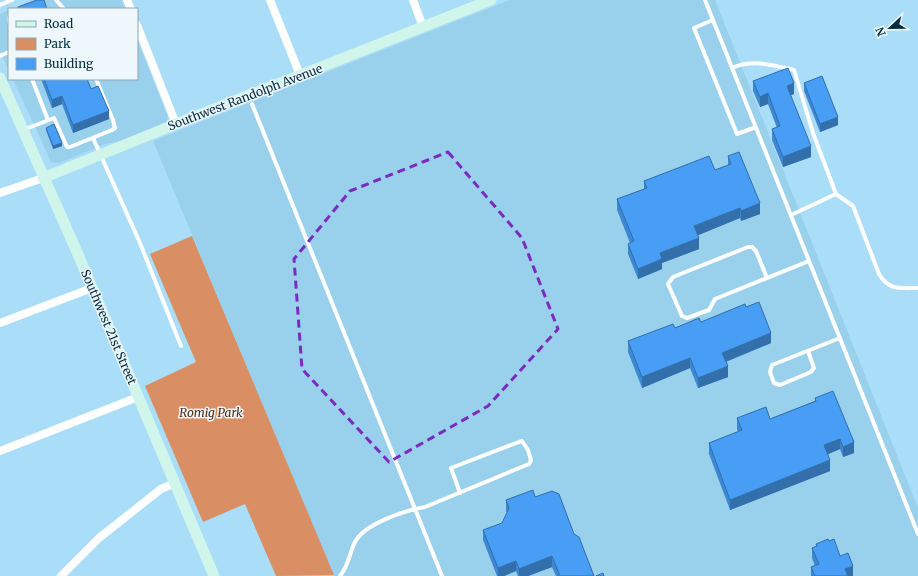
<svg xmlns="http://www.w3.org/2000/svg" width="918" height="576" viewBox="0 0 918 576" font-family="Merriweather,serif">
<style>
.built{fill:#99d0ec}
.green{fill:#d98f63}
.lines{fill:none;stroke-linecap:round;stroke-linejoin:round}
.lane{stroke:#fff;stroke-width:4}
.street{stroke:#fff;stroke-width:8}
.secondary{stroke:#d0f5ea;stroke-width:11}
.wall{fill:#3d88d2}
.shaded-wall{fill:#326fab}
.building{fill:#479ef4;stroke:#326fab}
.marked{fill:none;stroke:#7b2cbf;stroke-width:3;stroke-dasharray:8 5;stroke-linejoin:round}
.labels{text-anchor:middle;dominant-baseline:central;stroke-width:3;stroke-linejoin:round;paint-order:stroke}
.street-label{font-size:12px;fill:#032d3e;stroke:#eef7fb}
.park-label{font-size:12px;font-style:italic;fill:#53290e;stroke:#eef7fb}
</style>
<rect width="100%" height="100%" fill="#aaddf7"/>
<path class="built" d="M 33,0 L 121,0 L 125,9 L 11,9 Z
M 510,0 L 715,0 L 918,508 L 918,576 L 334,576 L 153,141 Z
M 9,10 L 9,71 L 0,51 L 0,14 Z
M 137,40 L 168,117 L 165,125 L 122,141 L 105,144 L 59,163 L 51,162 L 13,79 L 137,79 Z"/>
<path class="green" d="M 192,236 L 334,575 L 276,576 L 245,504 L 203,522 L 145,386 L 196,362 L 150,254 Z"/>
<g class="lines">
<path class="lane" d="M 56,0 L 64,9
M 705,0 L 918,534
M 0,5 L 12,0
M 9,17 L 9,22
M 713,20 L 694,28 L 737,134 L 756,127
M 0,56 L 9,52
M 732,68 C 752,59 773,65 794,70 L 813,133 L 836,194 L 791,215
M 32,79 L 48,120
M 252,104 L 442,576
M 23,130 L 54,118 L 67,147 L 70,147 L 112,130 L 115,128 L 113,120 L 96,79
M 93,138 L 140,243 L 181,346
M 836,194 L 853,206 L 879,274 C 889,291 900,288 918,288
M 767,278 L 756,251 L 752,247 L 748,247 L 673,277 L 668,284 L 682,316 L 687,318 L 709,310 L 715,299 L 809,261
M 808,351 L 814,368 L 811,372 L 780,385 L 774,383 L 770,372 L 772,365 L 840,338
M 340,576 C 349,565 349,554 355,542 C 364,524 406,510 425,507 L 529,464 L 531,460 L 528,450 L 522,441 L 519,442 L 451,468 L 460,493"/>
<path class="street" d="M 127,0 L 131,9
M 270,0 L 300,75
M 413,0 L 423,27
M 137,25 L 176,124
M 0,193 L 43,178
M 0,323 L 92,288
M 0,451 L 138,397
M 61,576 L 99,538 L 161,489 L 175,483"/>
<path class="secondary" d="M 0,78 L 77,252 L 214,576
M 43,178 L 176,124 L 491,0"/>
</g>
<path class="wall" d="M 41,79 L 87,79 L 91,89 L 109,119 L 73,133 L 62,104 L 52,108 Z
M 753,81 L 794,94 L 790,95 L 811,157 L 783,167 L 772,140 L 772,129 L 777,128 L 768,104 L 760,107 L 753,91 Z
M 804,83 L 838,125 L 820,132 L 804,91 Z
M 46,128 L 62,146 L 53,149 L 46,130 Z
M 728,156 L 760,214 L 741,221 L 740,218 L 697,235 L 699,249 L 662,263 L 662,269 L 638,279 L 628,254 L 628,244 L 630,243 L 617,210 L 617,199 L 644,189 L 644,181 L 715,170 L 728,165 Z
M 746,307 L 771,343 L 726,362 L 728,377 L 698,388 L 690,368 L 642,388 L 628,352 L 628,341 L 701,322 Z
M 815,398 L 854,453 L 843,457 L 840,449 L 827,454 L 830,471 L 730,510 L 709,454 L 709,443 L 738,432 L 737,429 L 737,418 L 770,419 L 815,401 Z
M 535,497 L 574,534 L 594,576 L 556,576 L 552,567 L 528,576 L 518,576 L 516,571 L 504,576 L 497,576 L 483,540 L 483,530 L 502,523 L 507,513 L 506,511 L 506,500 Z
M 829,541 L 840,556 L 853,576 L 811,576 L 811,567 L 815,566 L 812,558 L 812,548 L 816,546 L 816,544 Z"/>
<path class="shaded-wall" d="M 794,83 L 794,94 L 787,97 L 787,86 Z
M 768,93 L 768,104 L 760,107 L 760,97 Z
M 62,96 L 62,104 L 52,108 L 52,100 Z
M 109,111 L 109,119 L 73,133 L 73,125 Z
M 838,117 L 838,125 L 820,132 L 820,124 Z
M 62,143 L 62,146 L 53,149 L 53,146 Z
M 811,146 L 811,157 L 783,167 L 783,157 Z
M 760,203 L 760,214 L 741,221 L 741,211 Z
M 740,208 L 740,218 L 694,237 L 694,226 Z
M 699,238 L 699,249 L 662,263 L 662,269 L 638,279 L 638,269 L 660,253 Z
M 771,333 L 771,343 L 722,363 L 722,353 Z
M 690,358 L 690,368 L 642,388 L 642,377 Z
M 728,366 L 728,377 L 698,388 L 698,378 Z
M 840,439 L 840,449 L 824,456 L 824,445 Z
M 854,442 L 854,453 L 843,457 L 843,447 Z
M 830,460 L 830,471 L 730,510 L 730,500 Z
M 552,556 L 552,567 L 528,576 L 519,576 L 519,569 Z
M 516,561 L 516,571 L 504,576 L 498,576 L 498,568 Z
M 853,566 L 853,576 L 845,576 L 845,569 Z"/>
<path class="building" d="M 37,0 L 44,0 L 47,9 L 18,9 L 18,7 Z
M 788,68 L 794,83 L 787,86 L 811,146 L 783,157 L 772,129 L 780,126 L 768,93 L 760,97 L 753,81 Z
M 822,76 L 838,117 L 820,124 L 804,83 Z
M 44,79 L 87,79 L 91,89 L 98,86 L 109,111 L 73,125 L 62,96 L 52,100 Z
M 54,124 L 62,143 L 53,146 L 46,128 Z
M 739,152 L 760,203 L 741,211 L 740,208 L 694,226 L 699,238 L 660,253 L 662,259 L 638,269 L 628,244 L 634,241 L 617,199 L 647,188 L 644,181 L 709,156 L 715,170 L 731,164 L 728,156 Z
M 759,302 L 771,333 L 722,353 L 728,366 L 698,378 L 690,358 L 642,377 L 628,341 L 673,324 L 675,328 L 699,318 L 701,322 L 745,304 L 746,307 Z
M 833,391 L 854,442 L 843,447 L 840,439 L 824,445 L 830,460 L 730,500 L 709,443 L 742,430 L 737,418 L 766,407 L 770,419 L 816,401 L 815,398 Z
M 533,490 L 535,497 L 552,491 L 559,494 L 574,534 L 579,537 L 594,576 L 560,576 L 552,556 L 519,569 L 516,561 L 498,568 L 483,530 L 502,523 L 509,508 L 506,500 Z
M 828,539 L 829,541 L 834,539 L 840,556 L 848,553 L 853,566 L 845,569 L 848,576 L 815,576 L 811,567 L 819,564 L 812,548 L 817,546 L 816,544 Z
M 603,573 L 604,576 L 596,576 Z"/>
<path class="marked" d="M 448,152 L 522,238 L 558,329 L 488,406 L 389,462 L 302,369 L 294,259 L 350,191 Z"/>
<g class="labels">
<g class="street-label">
<text transform="translate(245 97) rotate(-21)">Southwest Randolph Avenue</text>
<text transform="translate(109 327) rotate(67)">Southwest 21st Street</text>
</g>
<g class="park-label">
<text x="211" y="412">Romig Park</text>
</g>
</g>
<rect x="8" y="8" width="130" height="72" fill="#eef7fb" stroke="#90a6af"/>
<rect x="16" y="21" width="20" height="6" fill="#d0f5ea" stroke="#90a6af"/>
<text x="44" y="28" font-size="12" fill="#032d3e">Road</text>
<rect x="16" y="38" width="20" height="12" fill="#d98f63" stroke="#90a6af"/>
<text x="44" y="48" font-size="12" fill="#032d3e">Park</text>
<rect x="16" y="58" width="20" height="12" fill="#479ef4" stroke="#90a6af"/>
<text x="44" y="68" font-size="12" fill="#032d3e">Building</text>
<g transform="translate(890 28) rotate(248)" stroke="#eef7fb" stroke-width="3" paint-order="stroke">
<path d="M0-3L7 15L0 10L-7 15Z" fill="#032d3e"/>
<text y="-6" font-size="11" font-weight="bold" text-anchor="middle" fill="#032d3e">N</text>
</g>
</svg>
